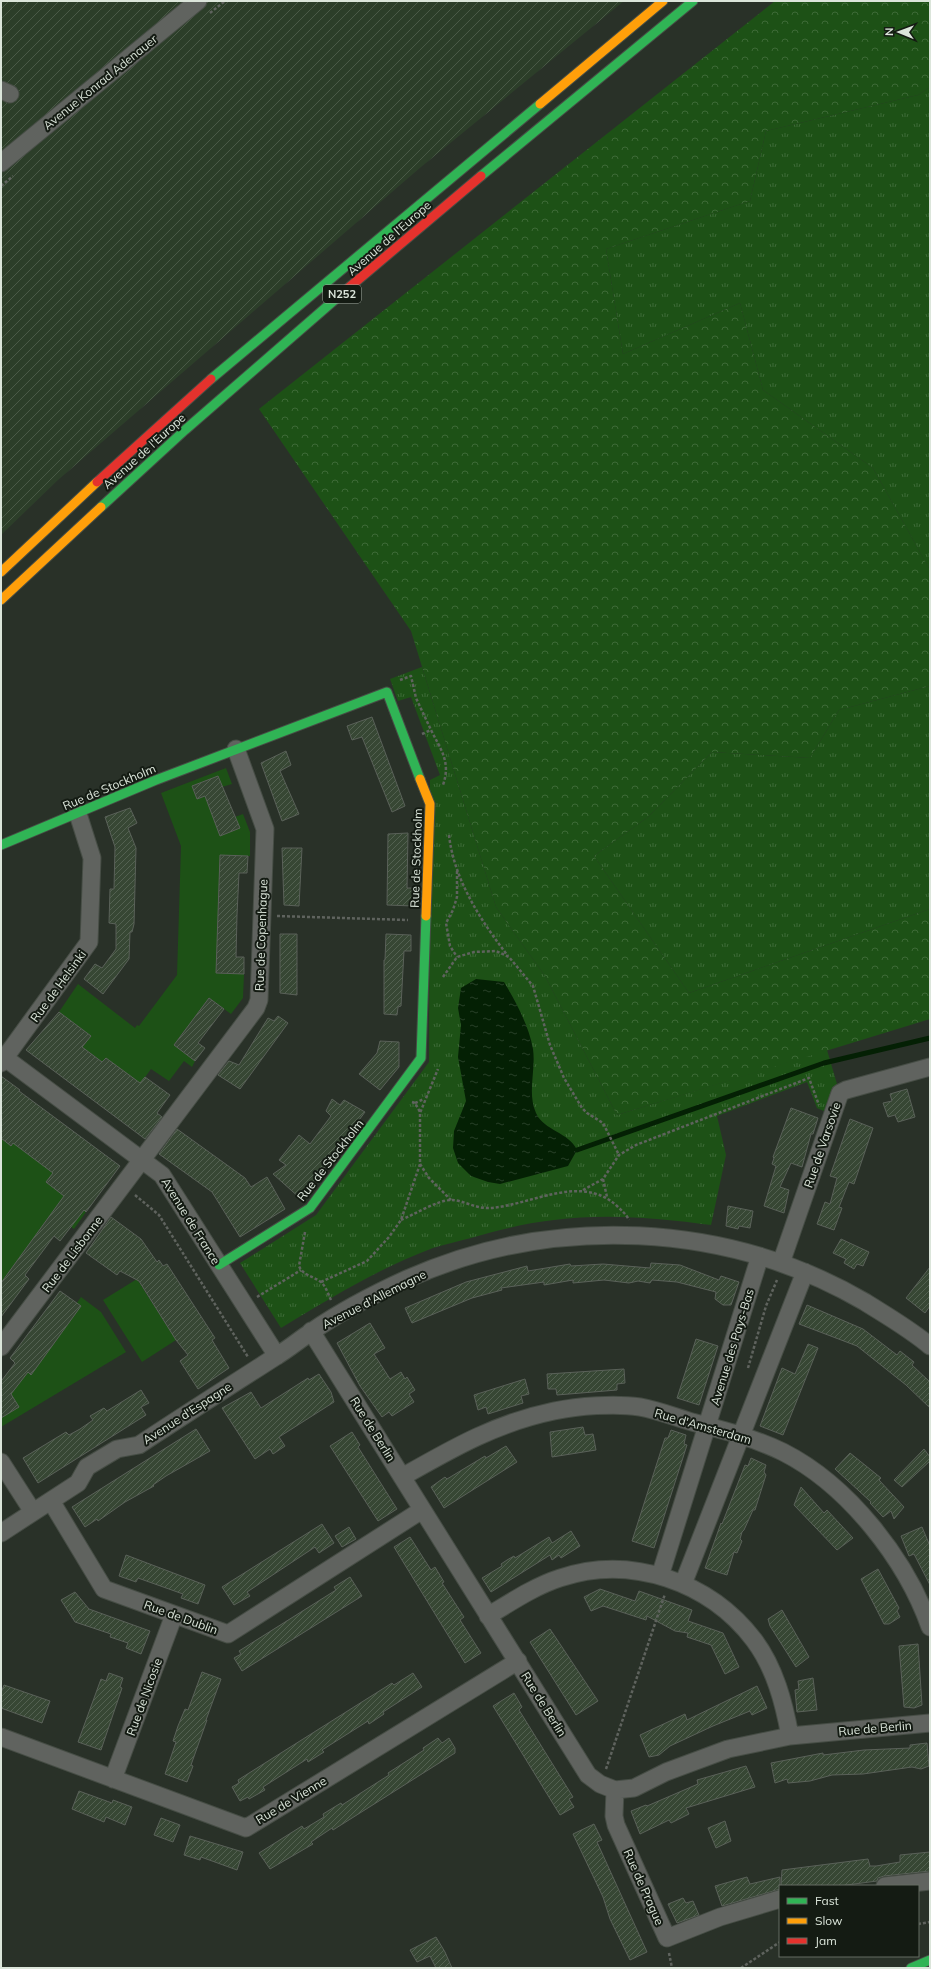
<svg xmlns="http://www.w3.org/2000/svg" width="931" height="1969" viewBox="0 0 931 1969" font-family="Mulish,sans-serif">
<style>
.industrial{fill:url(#industrial-furrows)}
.grass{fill:url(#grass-tufts)}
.forest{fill:url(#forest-crowns)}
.garden{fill:#1d5116}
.water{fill:url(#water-ripples)}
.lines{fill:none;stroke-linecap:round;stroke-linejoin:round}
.stream{stroke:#042004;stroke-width:5}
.building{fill:url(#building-hatch);stroke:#5a6159}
.street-casing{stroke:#464d45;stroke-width:19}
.fast-casing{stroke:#464d45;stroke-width:11}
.slow-casing{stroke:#464d45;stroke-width:11}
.jam-casing{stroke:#464d45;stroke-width:11}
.path{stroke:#5f635e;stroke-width:2.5;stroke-dasharray:3 2;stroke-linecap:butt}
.street{stroke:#60635f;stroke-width:17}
.fast{stroke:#30b455;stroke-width:9}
.slow{stroke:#ff9f0a;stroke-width:9}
.jam{stroke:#e5322d;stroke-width:9}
.labels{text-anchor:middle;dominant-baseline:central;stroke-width:4;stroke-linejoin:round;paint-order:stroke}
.shield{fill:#141b13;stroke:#9fa89e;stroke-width:1}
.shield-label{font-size:11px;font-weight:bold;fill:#dbe5da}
.street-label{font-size:12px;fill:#dbe5da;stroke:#141b13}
</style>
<defs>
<pattern id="industrial-furrows" width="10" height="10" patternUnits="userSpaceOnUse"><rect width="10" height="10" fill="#2c3e29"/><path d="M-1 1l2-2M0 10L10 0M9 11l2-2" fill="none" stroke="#4a5a47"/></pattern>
<pattern id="grass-tufts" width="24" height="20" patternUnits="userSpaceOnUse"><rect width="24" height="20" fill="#1d5116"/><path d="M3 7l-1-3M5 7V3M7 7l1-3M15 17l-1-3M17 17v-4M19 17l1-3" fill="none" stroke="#3d6a37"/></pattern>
<pattern id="forest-crowns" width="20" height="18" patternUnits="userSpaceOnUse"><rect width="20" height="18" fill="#1d5116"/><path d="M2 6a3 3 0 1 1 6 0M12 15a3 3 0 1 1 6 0" fill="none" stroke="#3d6a37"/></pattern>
<pattern id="water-ripples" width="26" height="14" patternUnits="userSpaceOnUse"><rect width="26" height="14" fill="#042004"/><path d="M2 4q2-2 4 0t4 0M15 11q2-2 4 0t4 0" fill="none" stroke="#284028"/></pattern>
<pattern id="building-hatch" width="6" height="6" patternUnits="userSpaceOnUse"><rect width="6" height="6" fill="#374734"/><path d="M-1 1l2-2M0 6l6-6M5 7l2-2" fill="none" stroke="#536151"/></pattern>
</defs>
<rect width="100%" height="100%" fill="#293128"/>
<path class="industrial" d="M 1,1 L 624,1 L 421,167 L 58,480 L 1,535 Z"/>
<path class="grass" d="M 930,87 L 930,570 L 873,468 L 763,390 L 740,303 L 623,354 L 606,249 L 750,201 L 766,131 L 918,95 Z
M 422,667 L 496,907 L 545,976 L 617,1115 L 827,1050 L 837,1084 L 828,1113 L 817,1108 L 807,1082 L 717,1116 L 726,1155 L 711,1225 C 660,1218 606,1213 554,1220 C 526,1223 499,1230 471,1238 C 459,1241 446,1244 433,1248 C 379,1268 329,1299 281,1328 L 240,1263 L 316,1215 L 429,1062 L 430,780 L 440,775 L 411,697 L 398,701 L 390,679 Z
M 930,686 L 930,909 L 689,993 L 594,856 L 648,817 L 712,752 L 810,758 L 839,710 Z"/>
<path class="forest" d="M 775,1 L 930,1 L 930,87 L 918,95 L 766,131 L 750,201 L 606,249 L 623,354 L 740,303 L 763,390 L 873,468 L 930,570 L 930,686 L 839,710 L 810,758 L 712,752 L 648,817 L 594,856 L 689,993 L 930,909 L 930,1019 L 617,1115 L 545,976 L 496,907 L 411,631 L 259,409 Z"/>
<path class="garden" d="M 226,768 L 232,784 L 222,787 L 218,776 L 192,786 L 197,799 L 208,795 L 207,801 L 220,835 L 235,817 L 243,814 L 250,832 L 250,856 L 220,856 L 216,973 L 244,974 L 243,998 L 231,1014 L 209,998 L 194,1018 L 188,1035 L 183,1032 L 174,1045 L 195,1061 L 192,1067 L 184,1061 L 169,1081 L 151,1069 L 135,1091 L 124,1072 L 106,1058 L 102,1062 L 88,1051 L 79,1052 L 91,1036 L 59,1012 L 78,984 L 135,1028 L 137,1025 L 139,1026 L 177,975 L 181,846 L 161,793 Z
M 1,1138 L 11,1145 L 14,1141 L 69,1167 L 51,1176 L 46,1182 L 86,1212 L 74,1229 L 52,1213 L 1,1283 Z
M 137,1279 L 176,1340 L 142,1362 L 103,1300 Z
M 81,1297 L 101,1312 L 126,1352 L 1,1427 L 1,1418 L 9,1391 L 13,1391 L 28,1372 L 31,1374 L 57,1339 L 54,1336 Z"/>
<path class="water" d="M 476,979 L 504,982 C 516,1002 529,1026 533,1049 C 536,1070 527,1093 536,1113 C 544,1131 569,1132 577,1150 L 568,1166 L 500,1184 L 488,1182 L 471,1176 L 458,1163 L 453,1148 L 454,1131 L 466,1101 L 458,1057 L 461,1025 L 458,1008 L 461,988 Z"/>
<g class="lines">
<path class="stream" d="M 577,1150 L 824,1063 L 930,1038"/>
</g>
<path class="building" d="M 372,717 L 405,806 L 392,812 L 362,737 L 352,740 L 347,726 Z
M 286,751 L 291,765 L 280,771 L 299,814 L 282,821 L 261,763 Z
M 218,776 L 240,828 L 220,836 L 205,796 L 197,799 L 192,786 Z
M 130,808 L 137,823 L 128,828 L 136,848 L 134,924 L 132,932 L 130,932 L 129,959 L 103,994 L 84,979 L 95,964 L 102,968 L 116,949 L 116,924 L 109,923 L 110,889 L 114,889 L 115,847 L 105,817 Z
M 408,833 L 407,888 L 413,888 L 413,906 L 387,905 L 388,834 Z
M 282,848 L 302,848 L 299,906 L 284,905 Z
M 220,855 L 248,856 L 247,873 L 239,873 L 237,915 L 236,957 L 244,957 L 244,974 L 216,973 Z
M 280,934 L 297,934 L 297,995 L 280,993 Z
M 386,934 L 411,935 L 411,951 L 404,951 L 401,1006 L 398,1007 L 397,1015 L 384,1014 L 384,960 L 385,960 Z
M 209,998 L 224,1009 L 198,1043 L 205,1048 L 195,1061 L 174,1045 Z
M 59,1012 L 91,1036 L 82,1047 L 102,1062 L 106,1058 L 140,1083 L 145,1077 L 170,1095 L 157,1113 L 162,1117 L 145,1139 L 26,1050 Z
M 278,1016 L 288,1023 L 240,1089 L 218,1075 L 229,1061 L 239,1065 L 268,1018 L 274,1021 Z
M 380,1041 L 399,1042 L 399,1067 L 380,1090 L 359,1074 L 377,1053 Z
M 1,1076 L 20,1090 L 19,1091 L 120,1166 L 86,1212 L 84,1210 L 60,1241 L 54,1236 L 25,1275 L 29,1279 L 1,1317 L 1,1283 L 64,1196 L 46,1182 L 53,1173 L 13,1143 L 11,1146 L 1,1138 Z
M 907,1089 L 915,1117 L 898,1122 L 895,1115 L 888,1117 L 883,1103 L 892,1101 L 890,1094 Z
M 332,1099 L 340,1105 L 344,1100 L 365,1112 L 301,1199 L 273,1174 L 286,1165 L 279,1160 L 299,1135 L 310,1144 L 331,1116 L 326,1111 Z
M 791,1108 L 818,1118 L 813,1134 L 811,1134 L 802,1167 L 791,1163 L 780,1187 L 789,1190 L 784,1213 L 764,1206 L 776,1166 L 772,1164 L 774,1158 L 773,1157 Z
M 850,1119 L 873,1128 L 854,1184 L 849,1182 L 839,1207 L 842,1208 L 834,1230 L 817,1224 L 825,1202 L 830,1204 L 837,1178 L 830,1176 Z
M 177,1129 L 245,1178 L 251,1187 L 267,1177 L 285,1209 L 240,1237 L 212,1192 L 159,1154 Z
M 728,1206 L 753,1211 L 750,1228 L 739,1226 L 738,1229 L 726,1226 Z
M 111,1217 L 141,1239 L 157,1262 L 159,1260 L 163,1266 L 167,1264 L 215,1338 L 212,1340 L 229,1368 L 198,1389 L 180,1361 L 188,1355 L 176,1340 L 139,1281 L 120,1271 L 117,1275 L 86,1253 Z
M 841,1239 L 869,1252 L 863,1266 L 857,1264 L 854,1269 L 844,1263 L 846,1259 L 833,1253 Z
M 651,1263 L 680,1265 L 719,1280 L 721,1276 L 739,1282 L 731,1305 L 723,1305 L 715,1299 L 716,1292 L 677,1282 L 652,1280 L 650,1283 L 638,1281 L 629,1283 L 604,1280 L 573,1283 L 573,1280 L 544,1285 L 544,1282 L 501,1288 L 502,1290 L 472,1298 L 412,1323 L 405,1308 L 466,1282 L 527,1266 L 528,1271 L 570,1264 L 571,1266 L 603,1264 L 650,1268 Z
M 930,1267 L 930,1306 L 925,1313 L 906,1298 Z
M 60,1291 L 81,1306 L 31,1375 L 28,1372 L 11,1394 L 19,1407 L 1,1418 L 1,1378 L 2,1380 L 15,1363 L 10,1358 Z
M 807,1305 L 863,1329 L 897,1355 L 900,1351 L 914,1362 L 912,1365 L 930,1382 L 930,1408 L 906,1385 L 857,1346 L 799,1324 Z
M 370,1323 L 385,1348 L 374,1354 L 390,1379 L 401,1372 L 405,1379 L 407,1377 L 415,1390 L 409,1394 L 414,1402 L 392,1416 L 389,1412 L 382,1417 L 360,1386 L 337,1343 Z
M 696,1339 L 718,1346 L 699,1405 L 677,1398 Z
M 808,1344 L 818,1348 L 783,1435 L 760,1426 L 782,1368 L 795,1374 Z
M 624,1369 L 625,1383 L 617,1384 L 617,1390 L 557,1395 L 556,1389 L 548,1389 L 547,1374 Z
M 319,1374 L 331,1392 L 334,1402 L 279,1437 L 285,1446 L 273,1454 L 270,1449 L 255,1459 L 222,1408 L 251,1392 L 261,1408 L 308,1378 L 309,1380 Z
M 525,1379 L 529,1394 L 521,1396 L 523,1403 L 488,1414 L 486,1407 L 478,1410 L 474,1395 Z
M 141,1390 L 149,1403 L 141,1407 L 146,1415 L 38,1483 L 23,1458 L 66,1432 L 69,1435 L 80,1429 L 93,1420 L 90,1416 L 104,1408 L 107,1411 Z
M 583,1427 L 585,1435 L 593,1434 L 596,1450 L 552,1457 L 550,1432 Z
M 196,1429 L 210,1451 L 166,1476 L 153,1485 L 154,1486 L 125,1502 L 98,1521 L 97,1519 L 85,1527 L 72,1507 Z
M 671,1430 L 686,1435 L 684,1444 L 687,1445 L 654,1548 L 632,1541 L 665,1438 L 668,1438 Z
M 352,1432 L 360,1445 L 358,1447 L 397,1509 L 378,1521 L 330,1446 Z
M 506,1446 L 517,1462 L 444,1508 L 431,1487 L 445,1477 L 447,1479 L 485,1456 L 486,1458 Z
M 924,1449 L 930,1457 L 930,1461 L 902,1487 L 894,1480 Z
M 850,1453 L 881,1478 L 879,1480 L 904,1507 L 894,1519 L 891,1511 L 883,1517 L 870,1503 L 871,1502 L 835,1469 Z
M 751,1458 L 766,1465 L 764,1472 L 766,1475 L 755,1510 L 753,1510 L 744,1530 L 742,1532 L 740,1539 L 742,1541 L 737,1553 L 734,1552 L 727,1575 L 705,1568 L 721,1523 L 722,1524 L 745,1465 L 748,1466 Z
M 801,1487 L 824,1513 L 827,1510 L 853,1538 L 837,1550 L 794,1505 Z
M 322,1524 L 334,1543 L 319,1553 L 315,1547 L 247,1592 L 250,1596 L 234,1605 L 222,1587 Z
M 349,1527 L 356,1539 L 342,1547 L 335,1536 Z
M 922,1527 L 930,1546 L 930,1585 L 914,1554 L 909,1556 L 901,1536 Z
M 571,1531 L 580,1546 L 561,1558 L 559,1555 L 552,1560 L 550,1555 L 491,1592 L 482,1578 L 502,1566 L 501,1564 L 507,1560 L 514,1556 L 515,1558 L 549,1537 L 552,1543 Z
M 410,1537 L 431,1570 L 435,1567 L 444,1582 L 442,1583 L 464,1617 L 460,1620 L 481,1653 L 465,1663 L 394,1547 Z
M 126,1555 L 205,1585 L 198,1604 L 181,1598 L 183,1594 L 138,1578 L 136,1582 L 119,1576 Z
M 878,1569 L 899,1608 L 897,1611 L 900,1617 L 889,1624 L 884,1624 L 861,1579 Z
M 350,1577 L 362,1596 L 242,1671 L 234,1658 L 241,1654 L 239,1651 L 336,1590 L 334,1587 Z
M 600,1589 L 635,1601 L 639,1591 L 692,1610 L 688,1621 L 723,1633 L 739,1667 L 725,1674 L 711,1645 L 687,1637 L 688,1633 L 675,1631 L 647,1616 L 646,1620 L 603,1606 L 591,1611 L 584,1597 Z
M 75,1592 L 89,1609 L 150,1631 L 141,1654 L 126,1648 L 128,1643 L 110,1637 L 111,1634 L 75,1622 L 61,1600 Z
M 782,1610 L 809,1657 L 796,1667 L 770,1626 L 768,1619 Z
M 550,1629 L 598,1701 L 576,1715 L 530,1642 Z
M 918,1644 L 922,1705 L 914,1708 L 904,1707 L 899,1646 Z
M 202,1672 L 221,1679 L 206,1720 L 207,1720 L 191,1765 L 193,1766 L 187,1782 L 165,1774 L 176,1742 L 173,1741 L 178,1726 L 185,1709 L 188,1710 Z
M 109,1673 L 123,1678 L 120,1687 L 122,1688 L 101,1750 L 78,1742 L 101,1679 L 106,1681 Z
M 413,1673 L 422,1687 L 383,1712 L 384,1714 L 369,1724 L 368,1721 L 322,1750 L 324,1752 L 308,1762 L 307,1759 L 263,1787 L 265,1790 L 249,1799 L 248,1797 L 240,1801 L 232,1787 L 239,1783 L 238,1780 L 392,1683 L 394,1685 Z
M 813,1678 L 817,1710 L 797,1712 L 795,1690 L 799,1689 L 798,1681 Z
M 4,1685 L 50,1701 L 42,1723 L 1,1708 L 1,1693 Z
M 757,1686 L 767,1708 L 752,1715 L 750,1711 L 713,1726 L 670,1746 L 659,1755 L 649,1757 L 640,1735 L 685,1714 L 687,1720 Z
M 514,1693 L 522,1707 L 519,1710 L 573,1797 L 569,1799 L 574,1807 L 560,1815 L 493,1706 Z
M 438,1738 L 442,1743 L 449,1738 L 455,1748 L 455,1753 L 333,1830 L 332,1828 L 311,1842 L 313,1844 L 270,1869 L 259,1853 L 302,1826 L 304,1829 L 324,1817 L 323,1814 L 341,1803 L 342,1805 L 389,1775 L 388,1773 L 424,1750 L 423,1748 Z
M 927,1743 L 929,1766 L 921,1769 L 912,1767 L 863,1774 L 832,1775 L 810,1781 L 788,1783 L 787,1779 L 775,1783 L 771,1763 L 823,1753 L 823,1755 L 864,1750 L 910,1748 L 910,1745 Z
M 746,1766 L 755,1787 L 686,1808 L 689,1814 L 671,1823 L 669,1820 L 640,1834 L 631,1811 L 646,1805 L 647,1806 L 698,1784 L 697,1780 Z
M 79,1791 L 112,1803 L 113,1800 L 132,1807 L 125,1825 L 106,1817 L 104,1822 L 72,1809 Z
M 161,1818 L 180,1825 L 173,1842 L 154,1835 Z
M 725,1821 L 731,1841 L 716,1848 L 708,1828 Z
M 594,1824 L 602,1840 L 597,1842 L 647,1952 L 630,1960 L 610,1919 L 603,1897 L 573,1834 Z
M 190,1836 L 243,1852 L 237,1870 L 201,1857 L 200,1860 L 184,1855 Z
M 930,1852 L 930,1871 L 884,1876 L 878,1878 L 877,1881 L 839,1886 L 781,1886 L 782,1870 L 868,1859 L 870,1866 L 876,1866 L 900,1862 L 900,1855 Z
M 747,1877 L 750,1884 L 780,1877 L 780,1889 L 722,1906 L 715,1886 Z
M 683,1898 L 686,1903 L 693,1901 L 699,1915 L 677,1923 L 668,1904 Z
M 436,1937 L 445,1952 L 452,1968 L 436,1968 L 430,1956 L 417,1962 L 410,1950 Z"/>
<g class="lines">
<defs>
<path id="street" d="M 1,90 L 10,94
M 1,163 L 198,1
M 1,1055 L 162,1175 L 277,1356
M 1,1063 L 89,942 L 92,858 L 78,814
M 781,1263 L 840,1093 L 846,1090 L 930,1067
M 311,1331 L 588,1775 L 600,1784 L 615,1790 L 634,1788 L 666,1772 L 728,1749 L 790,1736 L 930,1723
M 1,1347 L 256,1008 L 259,1000 L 265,829 L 236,749
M 1,1462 L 33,1512
M 402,1477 C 453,1448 496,1423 554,1411 C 578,1406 615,1403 640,1407 C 657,1410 675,1417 692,1422 C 723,1430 754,1438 783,1452 C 848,1485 906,1559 930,1627
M 51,1501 L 104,1589 L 228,1634 L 422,1510
M 1,1533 L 78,1483 L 87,1467 L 117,1449 L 139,1445 C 184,1415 230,1386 275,1357 C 287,1350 299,1340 311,1332 C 340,1312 374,1294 407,1279 C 553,1214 726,1221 865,1302 C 887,1316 910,1329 930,1346
M 660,1576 L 760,1256
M 683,1584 L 805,1272
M 488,1616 C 511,1602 535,1586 560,1578 C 631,1554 710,1582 754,1640 C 775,1668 784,1703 790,1736
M 1,1737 L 246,1828 L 518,1661
M 113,1779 L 174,1615
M 615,1790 L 614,1816 L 616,1825 L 667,1938 L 720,1917 L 780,1899
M 885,1886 L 930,1881"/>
<path id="fast" d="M 481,176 L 693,1
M 211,379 L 540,104
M 101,507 L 185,430 L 346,290
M 1,845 L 156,780 L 387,692 L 420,779
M 219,1265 L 310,1208 L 421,1058 L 426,916
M 911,1968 L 930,1960"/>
<path id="slow" d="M 540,104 L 663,1
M 1,572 L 97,482
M 1,600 L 101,507
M 420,779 L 430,804 L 426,916"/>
<path id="jam" d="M 346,290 L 481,176
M 97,482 L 211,379"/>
</defs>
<use href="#street" class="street-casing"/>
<use href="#fast" class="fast-casing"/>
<use href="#slow" class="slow-casing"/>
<use href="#jam" class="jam-casing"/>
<path class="path" d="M 210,13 L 225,1
M 1,186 L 13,176
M 400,680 L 411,676 L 416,698 L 431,730
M 422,734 L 431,730 C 441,750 451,762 443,785
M 449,835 C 454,880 481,921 508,956
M 457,871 L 457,897 L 453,910 L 446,923 L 450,946 L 457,957
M 277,916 L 408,920
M 443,977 L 457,957 L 474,952 L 496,951 L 509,957 L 533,986 L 550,1045 L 564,1078 L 582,1108 L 587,1113 L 603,1123 L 619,1155
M 412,1102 L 415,1103 L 420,1112
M 415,1103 L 424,1099
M 420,1164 L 429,1178 L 451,1200
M 603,1179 L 607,1197
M 583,1190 L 603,1179 L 619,1155 L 636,1145 L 809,1078 L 819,1105
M 135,1195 L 159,1215 L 248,1357
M 401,1220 C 413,1215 438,1200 451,1200 C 463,1200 476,1209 490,1208 C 532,1205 581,1173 617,1206 C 622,1211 626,1214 629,1220
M 305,1232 L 299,1266 C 303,1276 314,1276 322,1283 C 326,1287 328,1294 331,1300
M 321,1282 L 367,1261 L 389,1237 L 401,1220 L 420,1164 L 420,1113 L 438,1069
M 257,1297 L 301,1270
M 748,1368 L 766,1306 L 777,1280
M 606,1769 L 665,1594
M 918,1924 L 930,1922
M 669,1953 L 672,1968
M 741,1968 L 780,1942"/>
<use href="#street" class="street"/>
<use href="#fast" class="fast"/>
<use href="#slow" class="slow"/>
<use href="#jam" class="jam"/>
</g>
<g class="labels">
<rect class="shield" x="323" y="285" width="38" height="18" rx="3"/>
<g class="shield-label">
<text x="342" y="294">N252</text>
</g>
<g class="street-label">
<text transform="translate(100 82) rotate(-39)">Avenue Konrad Adenauer</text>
<text transform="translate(389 238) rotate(-41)">Avenue de l'Europe</text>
<text transform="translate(144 451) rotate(-42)">Avenue de l'Europe</text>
<text transform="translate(109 787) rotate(-23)">Rue de Stockholm</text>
<text transform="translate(416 858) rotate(-88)">Rue de Stockholm</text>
<text transform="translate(261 935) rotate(-88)">Rue de Copenhague</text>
<text transform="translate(58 986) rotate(-54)">Rue de Helsinki</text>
<text transform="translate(822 1145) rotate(-71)">Rue de Varsovie</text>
<text transform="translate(330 1160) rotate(-52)">Rue de Stockholm</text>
<text transform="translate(191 1221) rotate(58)">Avenue de France</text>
<text transform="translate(72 1254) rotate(-53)">Rue de Lisbonne</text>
<text transform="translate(374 1299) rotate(-27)">Avenue d'Allemagne</text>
<text transform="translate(732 1347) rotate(-73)">Avenue des Pays-Bas</text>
<text transform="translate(187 1413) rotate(-33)">Avenue d'Espagne</text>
<text transform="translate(703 1426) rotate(16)">Rue d'Amsterdam</text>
<text transform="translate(373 1429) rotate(58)">Rue de Berlin</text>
<text transform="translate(181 1617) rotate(20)">Rue de Dublin</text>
<text transform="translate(144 1697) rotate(-70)">Rue de Nicosie</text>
<text transform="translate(544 1704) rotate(58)">Rue de Berlin</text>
<text transform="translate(875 1728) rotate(-5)">Rue de Berlin</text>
<text transform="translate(291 1800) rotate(-31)">Rue de Vienne</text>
<text transform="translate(644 1887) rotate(66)">Rue de Prague</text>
</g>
</g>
<rect width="931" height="1969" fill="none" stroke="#dbe5da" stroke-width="4"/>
<rect x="779" y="1885" width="140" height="72" fill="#141b13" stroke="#646c63"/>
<rect x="787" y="1898" width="20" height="6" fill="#30b455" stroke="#646c63"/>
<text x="815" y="1905" font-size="12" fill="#dbe5da">Fast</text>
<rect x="787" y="1918" width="20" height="6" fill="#ff9f0a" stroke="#646c63"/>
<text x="815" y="1925" font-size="12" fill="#dbe5da">Slow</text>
<rect x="787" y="1938" width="20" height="6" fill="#e5322d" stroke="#646c63"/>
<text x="815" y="1945" font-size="12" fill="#dbe5da">Jam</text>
<g transform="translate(899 32) rotate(271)" stroke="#141b13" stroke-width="3" paint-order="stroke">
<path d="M0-3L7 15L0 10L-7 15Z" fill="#dbe5da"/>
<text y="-6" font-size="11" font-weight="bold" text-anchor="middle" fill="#dbe5da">N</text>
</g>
</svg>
